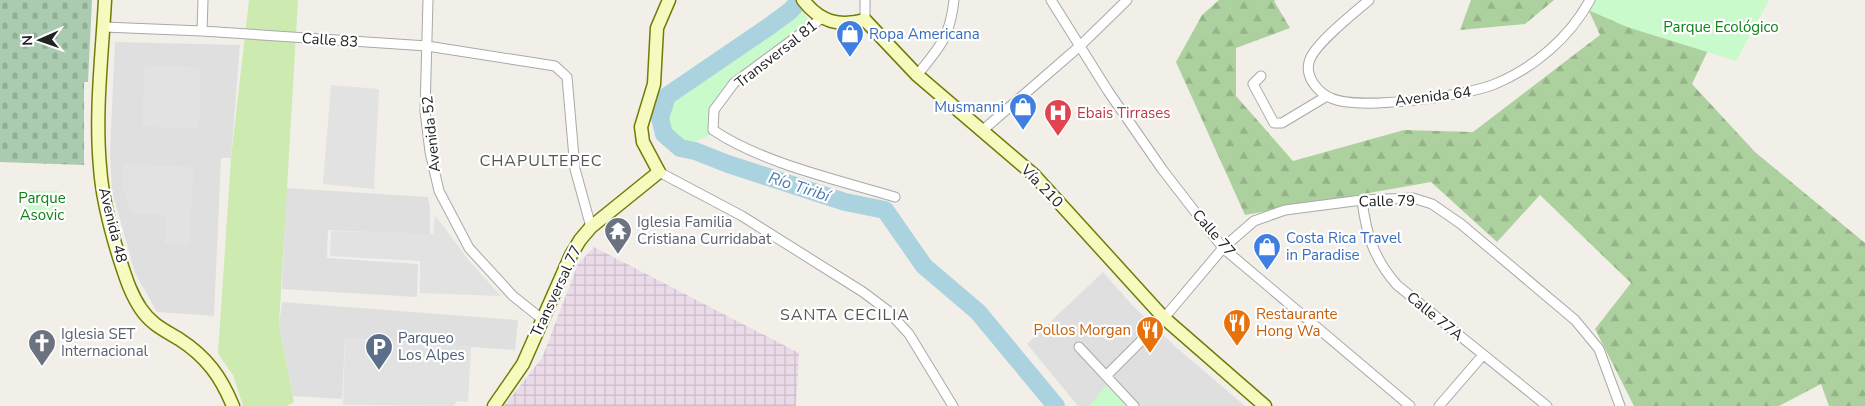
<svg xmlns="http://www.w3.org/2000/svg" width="1865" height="406" viewBox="0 0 1865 406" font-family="'Nunito Sans',sans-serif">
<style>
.residential{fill:#e0dfdf}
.industrial{fill:url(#industrial-grid)}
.grass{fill:#cdebb0}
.forest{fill:url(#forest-firs)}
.cemetery{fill:url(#cemetery-stones)}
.park{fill:#c8facc}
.parking{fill:#e2e2e2}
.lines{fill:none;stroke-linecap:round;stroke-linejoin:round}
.river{stroke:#aad3df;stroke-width:18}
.street-casing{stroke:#a9a9a9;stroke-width:11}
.secondary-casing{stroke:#707d05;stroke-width:15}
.street{stroke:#fff;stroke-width:9}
.secondary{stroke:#f7fabf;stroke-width:12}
.labels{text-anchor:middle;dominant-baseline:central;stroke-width:4.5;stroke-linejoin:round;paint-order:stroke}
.park-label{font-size:15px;fill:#0c8416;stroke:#fff}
.shop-label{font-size:15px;fill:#366cbe;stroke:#fff;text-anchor:start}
.street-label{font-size:15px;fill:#222;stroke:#fff}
.health-label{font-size:15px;fill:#be3a42;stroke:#fff;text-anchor:start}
.worship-label{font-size:15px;fill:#5b616d;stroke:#fff;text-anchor:start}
.food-label{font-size:15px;fill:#c56008;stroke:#fff;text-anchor:start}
.service-label{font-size:15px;fill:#4e5e75;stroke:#fff;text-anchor:start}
.neighbourhood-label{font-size:16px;letter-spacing:1px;fill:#555;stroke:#fff}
.water-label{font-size:16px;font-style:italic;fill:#4a7aab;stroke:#fff}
</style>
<defs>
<pattern id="industrial-grid" width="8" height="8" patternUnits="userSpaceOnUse" patternTransform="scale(1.25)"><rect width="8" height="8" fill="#ebdbe8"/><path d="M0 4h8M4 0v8" fill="none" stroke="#c9bcc7"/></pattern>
<pattern id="forest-firs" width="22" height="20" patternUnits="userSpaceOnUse" patternTransform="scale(1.25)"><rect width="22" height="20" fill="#add19e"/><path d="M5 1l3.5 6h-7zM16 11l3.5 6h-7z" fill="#95b388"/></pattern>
<pattern id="cemetery-stones" width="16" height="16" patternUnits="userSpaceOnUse" patternTransform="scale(1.25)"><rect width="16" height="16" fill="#aacbaf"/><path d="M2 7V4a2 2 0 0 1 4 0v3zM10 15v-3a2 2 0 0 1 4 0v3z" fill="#92ae96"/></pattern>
</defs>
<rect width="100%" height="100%" fill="#f2efe9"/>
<path class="residential" d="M 115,42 L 240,45 L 231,158 L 221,158 L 214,316 L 157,312 L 135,273 L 112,191 L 110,152 Z
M 286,188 L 428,197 L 430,209 L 430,235 L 328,230 L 327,258 L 418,264 L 417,297 L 282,289 Z
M 1103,272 L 1132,305 L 1177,348 L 1245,406 L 1078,406 L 1027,344 Z
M 282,302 L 518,320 L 515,350 L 345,338 L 342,399 L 293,396 L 279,325 Z"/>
<path class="industrial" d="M 594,247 L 799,353 L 796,406 L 504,406 L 542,358 L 578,264 Z"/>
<path class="grass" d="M 249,0 L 298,0 L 279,325 L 294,402 L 287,406 L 243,406 L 233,375 L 218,354 L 231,158 Z"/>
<path class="forest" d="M 1219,0 L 1276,0 L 1274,1 L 1290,28 L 1236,48 L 1236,96 L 1293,161 L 1404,130 L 1473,132 L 1600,35 L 1584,0 L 1732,0 L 1692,84 L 1755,152 L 1865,243 L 1865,406 L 1829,406 L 1821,384 L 1779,406 L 1634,406 L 1595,329 L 1631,283 L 1540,195 L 1497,242 L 1431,182 L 1245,215 L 1176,62 L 1202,15 Z
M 1471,0 L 1554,0 L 1525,24 L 1460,30 Z"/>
<path class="cemetery" d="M 0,0 L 92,0 L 88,82 L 84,82 L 84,165 L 0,162 Z"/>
<path class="park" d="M 1588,0 L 1769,0 L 1736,61 L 1627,27 L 1588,10 Z
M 801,11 L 812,23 L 733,81 L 712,111 L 712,134 L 685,146 C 665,125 661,123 672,94 L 784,26 Z
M 27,191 L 58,191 L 58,222 L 26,222 Z
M 1107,385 L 1128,406 L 1089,406 Z"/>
<path class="parking" d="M 144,65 L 201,67 L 199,129 L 142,126 Z
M 331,85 L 379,89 L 374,189 L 323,184 Z
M 123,164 L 194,167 L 189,245 L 165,244 L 166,215 L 131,213 L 123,190 Z
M 435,215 L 470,262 L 501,296 L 420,293 L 420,261 L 330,256 L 331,231 L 433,234 Z
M 345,338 L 471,347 L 468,402 L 457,401 L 454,406 L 343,405 Z"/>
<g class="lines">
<path class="river" d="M 800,0 L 790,11 L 771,25 L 667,96 L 660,118 L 664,134 L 680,148 L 695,151 L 728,164 L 845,202 L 885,210 L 924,266 L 978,312 L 1056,406"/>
<defs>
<path id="street" d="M 428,0 L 425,111 L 430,152 L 439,191 L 469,248 L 513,296 L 542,319
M 1051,0 L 1108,91 L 1162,169 L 1223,248 L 1410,406
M 1369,0 C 1354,13 1313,45 1309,62 C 1307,70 1309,77 1314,84 C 1318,90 1324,95 1331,98 C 1359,111 1466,96 1495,84 C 1534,68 1570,37 1590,0
M 822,18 L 734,83 L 714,110 L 713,130 C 762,163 838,180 895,197
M 865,20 L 865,0
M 104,27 L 202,31 L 427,46 L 555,66 L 567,77 L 575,169 L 591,227
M 202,31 L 203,0
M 917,75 C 940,47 950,37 954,0
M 1261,76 L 1253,84 L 1274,123 L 1282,123 L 1327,96
M 983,130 L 1081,45 L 1127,0
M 659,172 L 742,216 L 863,292 L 887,310 L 909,334 L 953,406
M 1362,200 C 1366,234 1374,259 1397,285 L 1547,406
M 1079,347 L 1134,406
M 1107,375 L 1164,318 L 1223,248 L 1254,221 L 1285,210 L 1362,200 L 1413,198 L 1432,204 L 1461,224 L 1575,320 L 1599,349 L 1620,406
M 1439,406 L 1483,355"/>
<path id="secondary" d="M 105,0 C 102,55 95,112 100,167 C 102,197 110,228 119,257 C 125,275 130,293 141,309 C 151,324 164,330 179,339 C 207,357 221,377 233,406
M 803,0 C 820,22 839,27 865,20 L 917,75 L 1034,175 L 1164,318 L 1265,406
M 494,406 L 523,364 L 571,255 L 580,240 L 591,227 L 659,172 L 643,142 L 641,127 L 654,84 L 657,28 L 669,0"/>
</defs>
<use href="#street" class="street-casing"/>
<use href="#secondary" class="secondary-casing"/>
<use href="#street" class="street"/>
<use href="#secondary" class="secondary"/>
</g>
<defs>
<symbol id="shop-pin" viewBox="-11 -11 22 30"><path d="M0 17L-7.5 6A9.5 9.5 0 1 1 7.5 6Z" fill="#3f7fe0" stroke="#fff"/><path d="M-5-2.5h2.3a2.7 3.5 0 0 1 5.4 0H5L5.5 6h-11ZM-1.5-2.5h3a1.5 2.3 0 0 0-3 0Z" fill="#fff"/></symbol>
<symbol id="hospital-pin" viewBox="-11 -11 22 30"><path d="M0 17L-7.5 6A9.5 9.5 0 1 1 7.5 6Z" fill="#e0444e" stroke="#fff"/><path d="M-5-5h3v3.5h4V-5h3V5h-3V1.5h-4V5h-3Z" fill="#fff"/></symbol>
<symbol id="temple-pin" viewBox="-11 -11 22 30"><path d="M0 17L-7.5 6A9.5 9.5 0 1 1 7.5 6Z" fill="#6b7280" stroke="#fff"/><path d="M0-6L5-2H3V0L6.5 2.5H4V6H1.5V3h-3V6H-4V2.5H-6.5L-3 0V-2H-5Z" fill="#fff"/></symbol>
<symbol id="restaurant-pin" viewBox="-11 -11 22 30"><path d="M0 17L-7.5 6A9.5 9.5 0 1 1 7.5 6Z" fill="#e8710a" stroke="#fff"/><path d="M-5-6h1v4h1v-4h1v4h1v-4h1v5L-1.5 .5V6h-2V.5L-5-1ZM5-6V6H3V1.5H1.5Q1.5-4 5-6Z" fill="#fff"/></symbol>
<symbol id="church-pin" viewBox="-11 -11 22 30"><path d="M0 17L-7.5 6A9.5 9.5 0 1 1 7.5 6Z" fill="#6b7280" stroke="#fff"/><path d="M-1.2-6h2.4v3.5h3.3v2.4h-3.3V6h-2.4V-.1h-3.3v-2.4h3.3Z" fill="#fff"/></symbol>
<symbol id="parking-pin" viewBox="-11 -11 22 30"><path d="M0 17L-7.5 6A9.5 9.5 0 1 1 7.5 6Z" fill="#5c6f8a" stroke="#fff"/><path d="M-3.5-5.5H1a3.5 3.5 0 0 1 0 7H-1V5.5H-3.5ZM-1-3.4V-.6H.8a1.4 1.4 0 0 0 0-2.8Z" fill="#fff"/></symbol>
</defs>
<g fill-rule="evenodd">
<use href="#shop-pin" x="834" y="18" width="32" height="43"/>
<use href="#shop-pin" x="1007" y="91" width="32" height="43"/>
<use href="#hospital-pin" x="1042" y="97" width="32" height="43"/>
<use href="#temple-pin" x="602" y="215" width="32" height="43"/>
<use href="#shop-pin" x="1251" y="231" width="32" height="43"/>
<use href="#restaurant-pin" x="1221" y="307" width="32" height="43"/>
<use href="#restaurant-pin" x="1134" y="314" width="32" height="43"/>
<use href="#church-pin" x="26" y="327" width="32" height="43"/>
<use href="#parking-pin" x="363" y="331" width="32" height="43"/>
</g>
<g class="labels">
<g class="park-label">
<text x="1721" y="27">Parque Ecológico</text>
<text x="42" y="198">Parque<tspan x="42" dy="17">Asovic</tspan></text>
</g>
<g class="shop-label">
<text x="869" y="34">Ropa Americana</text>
<text x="1004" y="107" text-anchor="end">Musmanni</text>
<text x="1286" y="238">Costa Rica Travel<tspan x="1286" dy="17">in Paradise</tspan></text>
</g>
<g class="street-label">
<text transform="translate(330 40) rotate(4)">Calle 83</text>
<text transform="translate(776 54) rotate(-38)">Transversal 81</text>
<text transform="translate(1433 96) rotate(-7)">Avenida 64</text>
<text transform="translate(431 134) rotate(-96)">Avenida 52</text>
<text transform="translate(1042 186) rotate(46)">Vía 210</text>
<text transform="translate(1387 201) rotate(-1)">Calle 79</text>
<text transform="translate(113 225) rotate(76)">Avenida 48</text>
<text transform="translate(1214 233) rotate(49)">Calle 77</text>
<text transform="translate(556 291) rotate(-65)">Transversal 77</text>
<text transform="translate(1435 316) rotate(39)">Calle 77A</text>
</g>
<g class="health-label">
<text x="1077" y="113">Ebais Tirrases</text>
</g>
<g class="worship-label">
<text x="637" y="222">Iglesia Familia<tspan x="637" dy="17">Cristiana Curridabat</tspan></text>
<text x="61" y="334">Iglesia SET<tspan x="61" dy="17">Internacional</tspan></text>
</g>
<g class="food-label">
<text x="1256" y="314">Restaurante<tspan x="1256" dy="17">Hong Wa</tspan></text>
<text x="1131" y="330" text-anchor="end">Pollos Morgan</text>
</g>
<g class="service-label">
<text x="398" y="338">Parqueo<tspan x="398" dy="17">Los Alpes</tspan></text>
</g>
<g class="neighbourhood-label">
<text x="541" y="161">CHAPULTEPEC</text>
<text x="845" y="315">SANTA CECILIA</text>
</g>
<g class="water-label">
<text transform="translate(799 187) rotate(18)">Río Tiribí</text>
</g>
</g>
<g transform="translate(40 40) rotate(268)" stroke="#ffffff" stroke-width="4" paint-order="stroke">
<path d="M0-4L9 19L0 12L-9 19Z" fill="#222222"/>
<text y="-8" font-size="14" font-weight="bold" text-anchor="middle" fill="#222222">N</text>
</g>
</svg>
